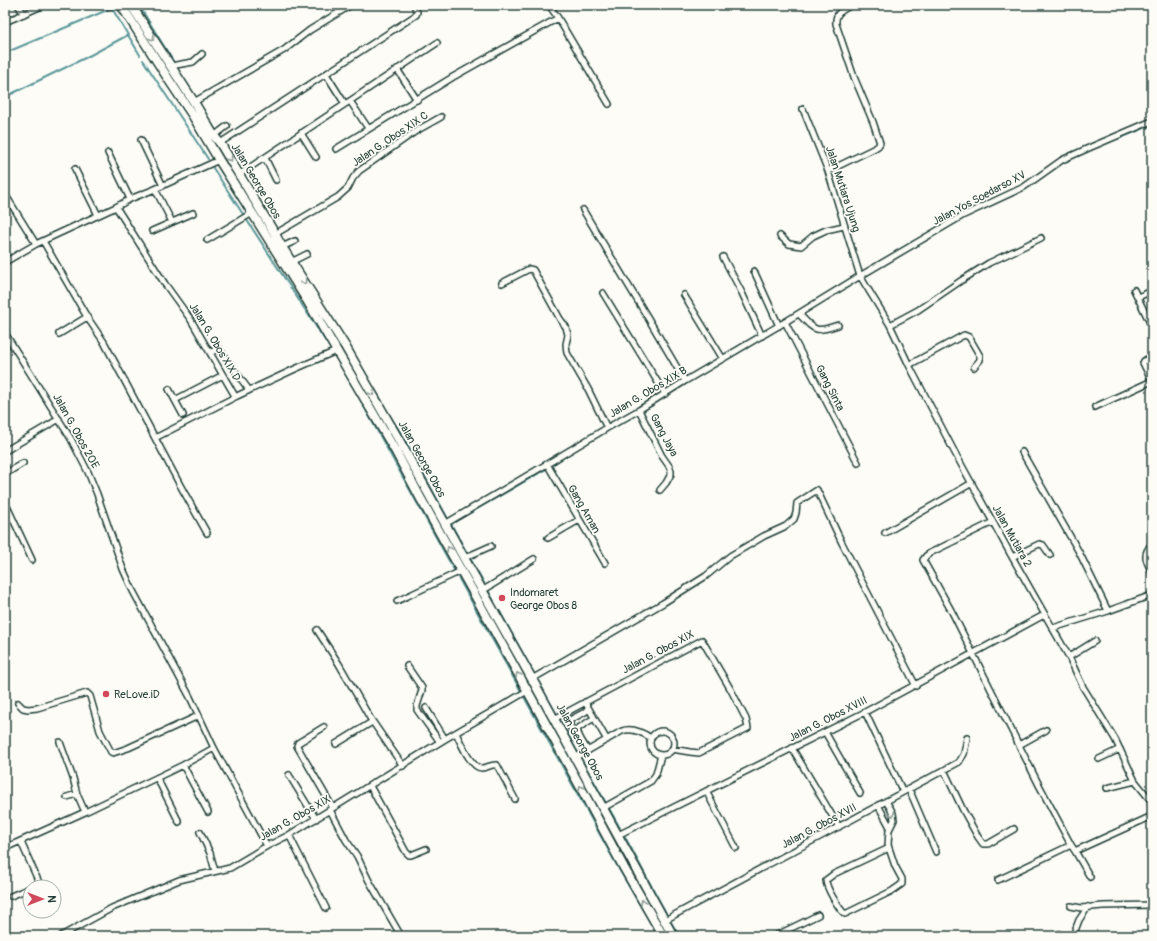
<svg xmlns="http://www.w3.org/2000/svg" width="1157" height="941" viewBox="0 0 1157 941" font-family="Pangolin,sans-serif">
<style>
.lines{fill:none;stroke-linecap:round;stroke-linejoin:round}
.stream{stroke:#5c989a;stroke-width:2}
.street-casing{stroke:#1f3d34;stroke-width:8}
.primary-casing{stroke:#1f3d34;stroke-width:11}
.street{stroke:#fdfcf7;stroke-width:5}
.primary{stroke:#fdfcf7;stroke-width:8}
.oneway{stroke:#8e9c96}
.poi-dot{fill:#d1495b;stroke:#fdfcf7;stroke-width:1.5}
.labels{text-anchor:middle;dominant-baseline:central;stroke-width:3.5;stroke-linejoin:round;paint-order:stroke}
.street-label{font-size:11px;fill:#1f3d34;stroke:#fdfcf7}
.poi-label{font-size:11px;fill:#1f3d34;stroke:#fdfcf7;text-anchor:start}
</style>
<rect width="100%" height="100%" fill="#fdfcf7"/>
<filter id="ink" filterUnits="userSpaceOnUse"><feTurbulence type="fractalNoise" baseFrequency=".025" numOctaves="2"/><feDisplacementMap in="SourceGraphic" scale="8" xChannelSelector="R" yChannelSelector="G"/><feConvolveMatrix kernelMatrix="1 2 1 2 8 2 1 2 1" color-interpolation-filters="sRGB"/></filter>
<g filter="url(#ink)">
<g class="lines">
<path class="stream" d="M 110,5 L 140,55
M 140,7 L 173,61
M 5,53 L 112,8
M 143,60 L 208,159
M 178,70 L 194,94
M 5,97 L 87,57 L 128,35
M 204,111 L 215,129
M 1120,138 L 1152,125
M 213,168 L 330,348
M 289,250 L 292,256
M 346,374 L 620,871 L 658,936
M 374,388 L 382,401
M 387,411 L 404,438 L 447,517
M 551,466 L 573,451
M 466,551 L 451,524 L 548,468
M 471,560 L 473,563
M 478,572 L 484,583
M 489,592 L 494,601
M 499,610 L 577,751
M 582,760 L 620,828
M 625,837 L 666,913
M 671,922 L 679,936"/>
<defs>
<path id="street" d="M 18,5 L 24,14
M 558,18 L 609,104
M 5,22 L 44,5
M 171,68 L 176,65 L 193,62 L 202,54
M 397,69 L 417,100
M 326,74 L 345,104
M 350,101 L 368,128
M 194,102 L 284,50 L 310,30 L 351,5
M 803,109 L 828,171 L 860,276 L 890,325 L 909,365 L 955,453 L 1011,555 L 1069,657 L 1083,687 L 1115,739 L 1135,781 L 1152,802
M 301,133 L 316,157
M 214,136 L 227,126
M 141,140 L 163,186
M 220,143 L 416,15 L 417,12 L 414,5
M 336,149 L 453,77 L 558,18 L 549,5
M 108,153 L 130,199
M 265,158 L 276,180
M 75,169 L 98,215
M 828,171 L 875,148 L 878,146 L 880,143 L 873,122 L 854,77 L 836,24 C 835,12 842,11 851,5
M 240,174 L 437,43
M 155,189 L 172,222
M 5,194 L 36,244 L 5,262
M 116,207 L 165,284 L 191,320 L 235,396 L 237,396 L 295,369 L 336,351
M 583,210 L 648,318 L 685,381
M 152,231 L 193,213
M 275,234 L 338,197 L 348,188 L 353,178 L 359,171 L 416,131 L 441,117
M 780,236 L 789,244 L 801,246 L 813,236 L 826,230 L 844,226
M 207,240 L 252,213
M 43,241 L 87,317 L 104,342 L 180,485 L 207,533
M 36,244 L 116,207 L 130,199 L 155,189 L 219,160
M 282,247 L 295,241
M 723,257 L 742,293 L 762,336
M 291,262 L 307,254
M 754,271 L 779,326
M 502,283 L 529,269 L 533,270 L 560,319 L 566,327 L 568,335 L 566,344 L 567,353 L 588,389 L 607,428
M 1134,290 L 1152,327
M 603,293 L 665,394
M 684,295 L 723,359
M 1138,297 L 1152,291
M 799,314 C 815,331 815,333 838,325
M 785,322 L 858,463
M 890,325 L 918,310 L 962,280 L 989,263 L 1041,238
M 5,333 L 71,439 L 88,472 L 97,494 L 123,569 L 133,591 L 190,697 L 214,748 L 267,846
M 59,334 L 87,317
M 210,353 L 217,349 L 219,349 L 249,390
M 1152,356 L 1144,361 L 1143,363 L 1152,381
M 909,365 L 964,335 L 969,337 L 980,356 L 980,360 L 974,367
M 169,389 L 183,415
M 175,400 L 223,375
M 1095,407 L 1152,381
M 639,410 L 662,456 L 669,466 L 671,471 L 671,474 L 666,483 L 660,490
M 155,438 L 237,396
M 5,451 L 59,419
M 1022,452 L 1079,552 L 1108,611
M 547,464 L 605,563
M 5,474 L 23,463
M 5,502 L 32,560
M 993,522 L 930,553 L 926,556 L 923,560 L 952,612 L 1038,783 L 1071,845 L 1075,851 L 1152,816
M 445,524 L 547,464 L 607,428 L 639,410 L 685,381 L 785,322 L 860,276 L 962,216 L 1024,187 L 1062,160 L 1091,147 L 1152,121
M 885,533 L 972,483
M 548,538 L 579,520
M 1152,544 C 1142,554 1146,561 1152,572
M 1012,557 L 1039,544 L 1043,545 L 1050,555
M 464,558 L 491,546
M 482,591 L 534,559
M 397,601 L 461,571
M 1053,628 L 1108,611 L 1152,595
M 317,630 L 339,664 L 370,718 L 403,766
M 1069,657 L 1095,641
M 407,666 L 422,688 L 422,690 L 417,706 L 417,710 L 440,742
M 532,679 L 663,603 L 706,576 L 730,556 L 764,536 L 786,526 L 794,519 L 796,513 L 797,503 L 817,490 L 842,543 L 916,686
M 585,702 L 607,740
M 18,703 L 23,708 L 28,709 L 37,708 L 87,693 L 90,696 L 100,731 L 111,752 L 113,753 L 128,748 L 198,716
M 426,708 L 445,739
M 865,712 L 903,792
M 554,719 L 702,640 L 731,690 L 746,719 L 748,728 L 699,753 L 690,752 L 672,749
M 324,727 L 298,743 L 297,746 L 333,808
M650 743a12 12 0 1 1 24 0a12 12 0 1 1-24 0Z
M 825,732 L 860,793
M 456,733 C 460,741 471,769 482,768 C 487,768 491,764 497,765 L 515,799
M 578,735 C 572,732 569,727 570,720 L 585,712 L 588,708
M 60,742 L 73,778 L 77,794 L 85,812
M 336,744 L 372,722
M 1019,745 L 1046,730
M 792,748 L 839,827
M 588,751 C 584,744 578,737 577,729 L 594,718
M 575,758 L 622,731 C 632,727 642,732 651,738
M 1099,759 L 1120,749
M 183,765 L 208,812
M 944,770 L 963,810 L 978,837 L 983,844 L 988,844 L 1014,829
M 289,775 L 316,819
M 157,778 L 179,822
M 370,786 L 406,852 L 409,855 L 411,855 L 426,849
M 1107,788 L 1135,781
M 909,789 L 936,852
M 706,791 L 736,848
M 67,797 L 77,794
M 886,801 L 893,813 L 894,820 L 889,830 L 888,845 L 895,866 L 902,879 L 902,884 L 892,891 L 845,914 C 839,909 826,888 826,880 L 834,874 L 889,848
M 878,805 L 890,827
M 603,808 L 651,781 L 656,774 L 661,755
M 330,810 L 346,840 L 357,856 L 368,879 L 401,936
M 200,832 L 210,853 L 215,871
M 289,835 L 326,908
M 618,835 L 865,712 L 1044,615
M 21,842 L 41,887
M 5,848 L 85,812 L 183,765 L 214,748
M 1075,851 L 1090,877
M 998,880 L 1071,845
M 11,896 L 30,888
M 1071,906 L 1081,908 L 1103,906 L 1152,905
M 665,920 L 959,762 L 964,754 L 967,738
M 1059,934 L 1060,936
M 61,936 L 112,908 L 179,880 L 230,868 L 267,846 L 289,835 L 445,739 L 527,691
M 775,936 L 818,915
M 1073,936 L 1079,920 L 1088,907"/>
<path id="primary" d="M 121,5 L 171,83 L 193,116 L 219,160 L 308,302 L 396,452 L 421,499 L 472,590 L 580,786 L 624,868 L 663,936
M 131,5 L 194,102 L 214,136 L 220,143 L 275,234 L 282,247 L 345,346 L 400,442 L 464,558 L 532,679 L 673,936"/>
</defs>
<use href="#street" class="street-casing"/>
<use href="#primary" class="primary-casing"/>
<use href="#street" class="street"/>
<use href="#primary" class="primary"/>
</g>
<defs><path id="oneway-chevron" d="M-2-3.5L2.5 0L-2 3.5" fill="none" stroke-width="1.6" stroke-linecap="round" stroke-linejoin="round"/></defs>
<g class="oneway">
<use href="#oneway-chevron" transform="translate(152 38) rotate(57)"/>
<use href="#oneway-chevron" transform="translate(230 159) rotate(58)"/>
<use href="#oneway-chevron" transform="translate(304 282) rotate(57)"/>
<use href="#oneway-chevron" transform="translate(372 393) rotate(60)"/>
<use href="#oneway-chevron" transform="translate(449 549) rotate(-118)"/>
<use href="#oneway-chevron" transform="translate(518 675) rotate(-119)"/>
<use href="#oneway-chevron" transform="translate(581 788) rotate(-118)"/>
<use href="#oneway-chevron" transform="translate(892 814) rotate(71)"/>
<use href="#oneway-chevron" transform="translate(643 902) rotate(-120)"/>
</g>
</g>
<g class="poi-dot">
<circle cx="502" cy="598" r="4"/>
<circle cx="106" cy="694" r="4"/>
</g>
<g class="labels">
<g class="street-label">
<text transform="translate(390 139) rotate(-34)">Jalan G. Obos XIX C</text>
<text transform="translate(256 181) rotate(59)">Jalan George Obos</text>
<text transform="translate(843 189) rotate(72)">Jalan Mutiara Ujung</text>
<text transform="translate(979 198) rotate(-28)">Jalan Yos Soedarso XV</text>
<text transform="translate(215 342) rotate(59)">Jalan G. Obos XIX D</text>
<text transform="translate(830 388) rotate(63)">Gang Sinta</text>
<text transform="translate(648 392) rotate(-31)">Jalan G. Obos XIX B</text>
<text transform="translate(76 431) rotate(61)">Jalan G. Obos 20E</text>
<text transform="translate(664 435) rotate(62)">Gang Jaya</text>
<text transform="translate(422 459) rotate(61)">Jalan George Obos</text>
<text transform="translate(584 509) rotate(60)">Gang Aman</text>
<text transform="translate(1012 536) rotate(61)">Jalan Mutiara 2</text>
<text transform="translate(658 652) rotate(-28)">Jalan G. Obos XIX</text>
<text transform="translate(828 719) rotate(-27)">Jalan G. Obos XVIII</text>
<text transform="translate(580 742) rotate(61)">Jalan George Obos</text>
<text transform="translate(295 818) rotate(-30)">Jalan G. Obos XIX</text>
<text transform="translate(819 826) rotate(-28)">Jalan G. Obos XVII</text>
</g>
<g class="poi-label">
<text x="510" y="592">Indomaret<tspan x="510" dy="13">George Obos 8</tspan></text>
<text x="114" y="694">ReLove.iD</text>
</g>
</g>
<rect width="1157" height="941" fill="none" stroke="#fdfcf7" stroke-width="20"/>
<rect x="10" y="10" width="1137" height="921" fill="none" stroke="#1f3d34" stroke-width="1.5" filter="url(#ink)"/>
<g transform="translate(42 899) rotate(90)"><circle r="19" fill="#fdfcf7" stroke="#a4b0a9"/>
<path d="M0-3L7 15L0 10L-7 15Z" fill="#d1495b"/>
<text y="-6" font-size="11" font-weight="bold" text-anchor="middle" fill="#1f3d34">N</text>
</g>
</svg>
